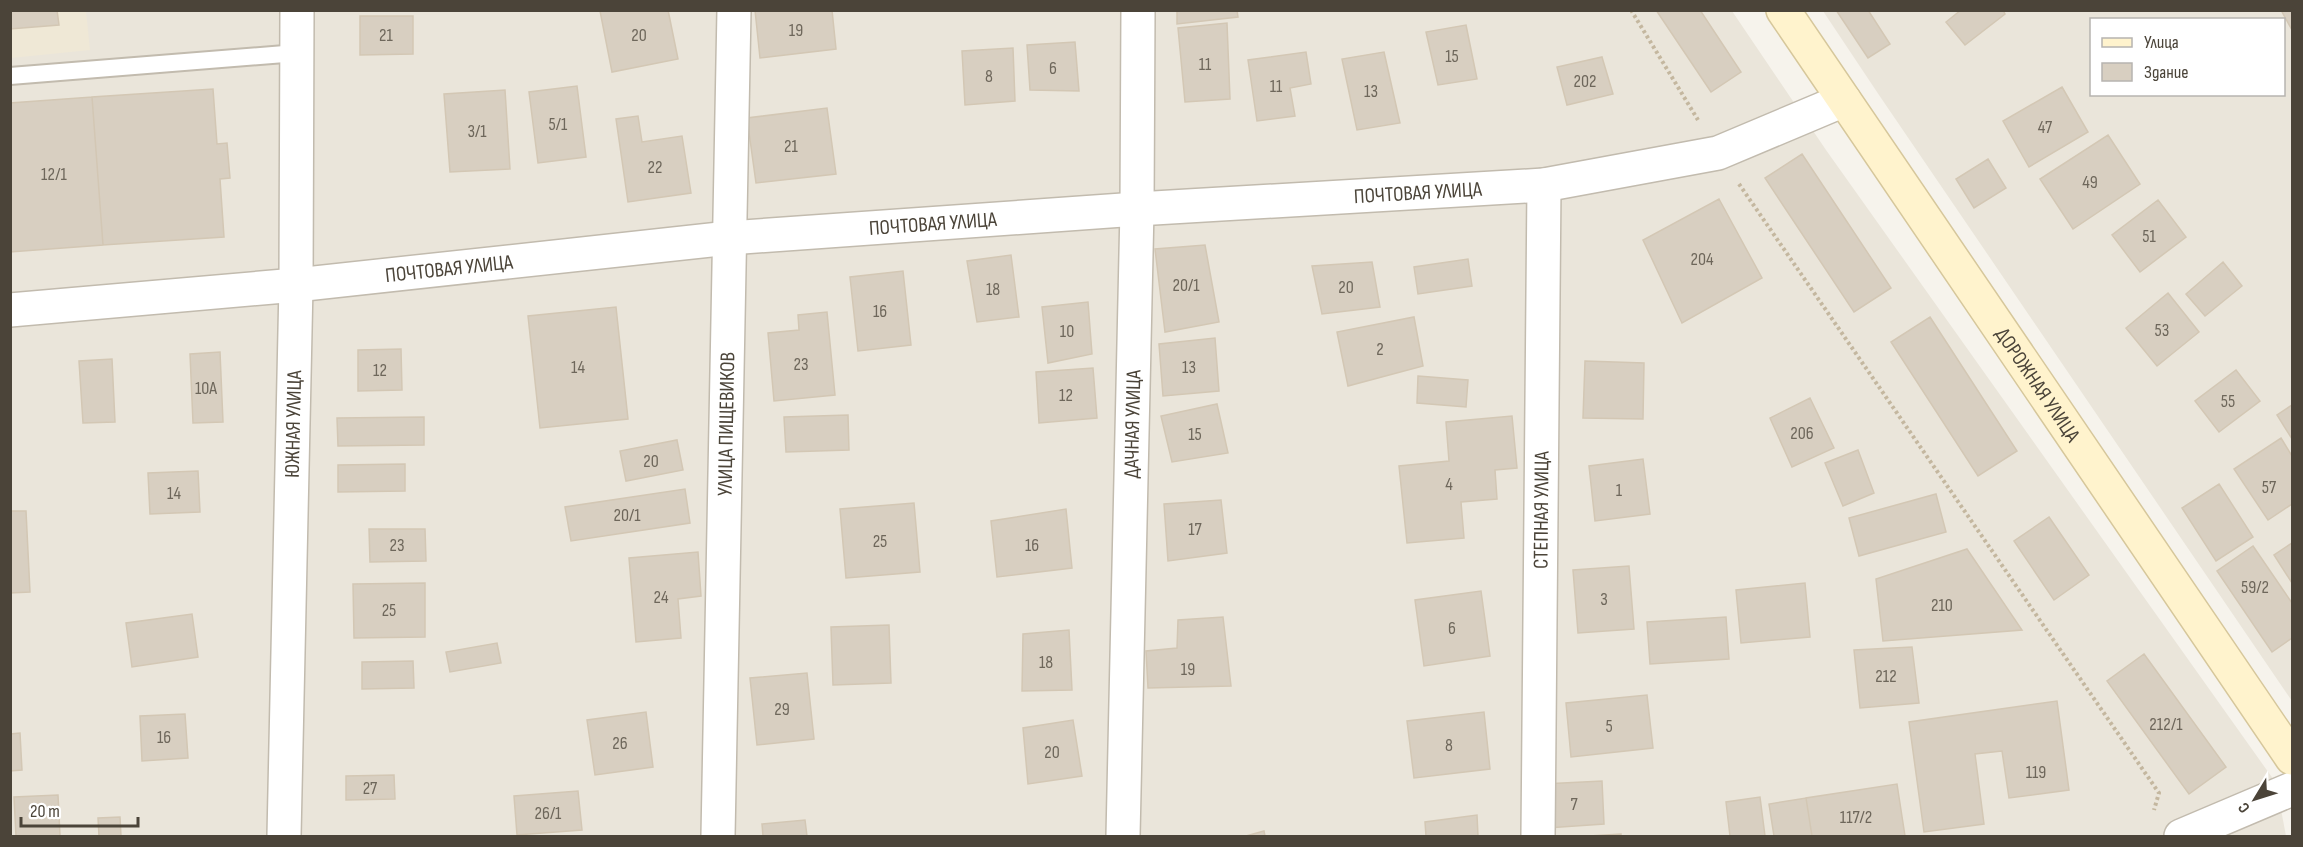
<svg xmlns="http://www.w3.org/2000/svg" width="2303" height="847" viewBox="0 0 2303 847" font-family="'Sofia Sans Condensed',sans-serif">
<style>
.residential{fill:#eae5da;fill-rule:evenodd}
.education{fill:#efe8d6}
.building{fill:#d8cfc1;stroke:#d3c7b4;stroke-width:1.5}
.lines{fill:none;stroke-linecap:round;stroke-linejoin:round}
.lane-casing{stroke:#c2bbae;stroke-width:20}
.street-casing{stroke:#c2bbae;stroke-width:36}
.secondary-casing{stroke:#d6c79b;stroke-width:36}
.path{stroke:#c4b79f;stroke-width:4;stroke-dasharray:3 3;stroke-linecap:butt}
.lane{stroke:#fff;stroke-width:16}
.street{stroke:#fff;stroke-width:33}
.secondary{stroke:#fff3cd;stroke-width:33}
.labels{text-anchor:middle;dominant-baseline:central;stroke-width:6;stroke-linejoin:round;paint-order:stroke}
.number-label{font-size:18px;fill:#6e675b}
.street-label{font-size:21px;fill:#4b4439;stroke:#fff}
</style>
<rect width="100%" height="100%" fill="#f6f3ec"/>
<path class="residential" d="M 10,11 L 1732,11 L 1826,150 L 2276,783 L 2286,836 L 11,836 Z
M 1823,11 L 2292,11 L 2292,701 L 1879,95 ZM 2092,20 L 2284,20 L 2284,94 L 2092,94 Z"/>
<path class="education" d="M 11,11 L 86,11 L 90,50 L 11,58 Z"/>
<path class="building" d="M 10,10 L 57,10 L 59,25 L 10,29 Z
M 668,10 L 678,59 L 612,72 L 600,11 Z
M 755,10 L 832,10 L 836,49 L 760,58 Z
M 1177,10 L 1237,10 L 1238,17 L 1177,24 Z
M 1656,10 L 1700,10 L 1741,72 L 1711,92 Z
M 1836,10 L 1868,10 L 1890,44 L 1868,58 Z
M 1961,10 L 2003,10 L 2005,14 L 1965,45 L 1946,22 Z
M 2281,10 L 2292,10 L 2292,30 Z
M 360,16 L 413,16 L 413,54 L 360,55 Z
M 1227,23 L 1230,99 L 1185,102 L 1178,28 Z
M 1466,25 L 1477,79 L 1438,85 L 1426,32 Z
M 1075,42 L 1079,91 L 1030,90 L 1027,45 Z
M 1013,48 L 1015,101 L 965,105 L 962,51 Z
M 1306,52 L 1311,84 L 1290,88 L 1295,116 L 1257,121 L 1248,60 Z
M 1384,52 L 1400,123 L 1357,130 L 1342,59 Z
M 1602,57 L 1613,94 L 1567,105 L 1557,67 Z
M 577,86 L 586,157 L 538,163 L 529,92 Z
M 2062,87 L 2088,132 L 2029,167 L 2003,121 Z
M 213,89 L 217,144 L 227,143 L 230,178 L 220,179 L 224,237 L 103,245 L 92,97 Z
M 505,90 L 510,169 L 450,172 L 444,94 Z
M 92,97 L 103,245 L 10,252 L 10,103 Z
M 827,108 L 836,174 L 756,183 L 747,118 Z
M 638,116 L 642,142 L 682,136 L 691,193 L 628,202 L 616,119 Z
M 2108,135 L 2140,184 L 2073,229 L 2040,179 Z
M 1802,154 L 1891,288 L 1854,312 L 1765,178 Z
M 1988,159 L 2006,188 L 1974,208 L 1956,179 Z
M 1719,199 L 1762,278 L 1682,323 L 1643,240 Z
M 2158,200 L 2186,237 L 2140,272 L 2112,235 Z
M 1205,245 L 1219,322 L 1165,332 L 1155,249 Z
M 1011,255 L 1019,317 L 977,322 L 967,261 Z
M 1468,259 L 1472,286 L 1418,294 L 1414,267 Z
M 1372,262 L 1380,307 L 1322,314 L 1312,266 Z
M 2223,262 L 2242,286 L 2205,316 L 2186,294 Z
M 903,271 L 911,345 L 858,351 L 850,277 Z
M 2168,293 L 2199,332 L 2157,366 L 2126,328 Z
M 1088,302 L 1092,354 L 1048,363 L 1042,307 Z
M 616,307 L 628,419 L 540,428 L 528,316 Z
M 827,312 L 835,395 L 774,401 L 768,333 L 799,330 L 798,315 Z
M 1414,317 L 1423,366 L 1348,386 L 1337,332 Z
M 1930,317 L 2017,451 L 1978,476 L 1891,342 Z
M 1215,338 L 1219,391 L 1163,396 L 1159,344 Z
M 401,349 L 402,390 L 358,391 L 358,350 Z
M 220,352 L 223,422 L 193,423 L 190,354 Z
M 112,359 L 115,422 L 83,423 L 79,361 Z
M 1585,361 L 1644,363 L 1643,419 L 1583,418 Z
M 1093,368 L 1097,418 L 1039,423 L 1036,372 Z
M 2236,370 L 2260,401 L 2219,432 L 2195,401 Z
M 1418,376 L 1468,380 L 1466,407 L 1417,403 Z
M 1810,398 L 1834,448 L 1792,467 L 1770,418 Z
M 1217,404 L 1228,453 L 1172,462 L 1161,416 Z
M 2292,405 L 2292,439 L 2277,415 Z
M 848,415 L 849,450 L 786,452 L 784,417 Z
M 1512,416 L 1517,468 L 1495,470 L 1497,499 L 1461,502 L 1464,538 L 1407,543 L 1399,466 L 1449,461 L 1446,422 Z
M 424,417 L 424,445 L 338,446 L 337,418 Z
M 2281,438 L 2292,456 L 2292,504 L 2268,520 L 2234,469 Z
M 677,440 L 683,470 L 626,481 L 620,451 Z
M 1858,450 L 1874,493 L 1843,506 L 1825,463 Z
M 1643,459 L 1650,514 L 1595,521 L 1589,466 Z
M 405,464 L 405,491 L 338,492 L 338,465 Z
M 198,471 L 200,512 L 150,514 L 148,473 Z
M 2219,484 L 2253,537 L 2216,561 L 2182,508 Z
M 685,489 L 690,523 L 571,541 L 565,507 Z
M 1936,494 L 1946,532 L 1859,556 L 1849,518 Z
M 1221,500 L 1227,553 L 1168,561 L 1164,504 Z
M 914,503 L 920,572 L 846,578 L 840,509 Z
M 1066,509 L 1072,568 L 997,577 L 991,521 Z
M 10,511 L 26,511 L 30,592 L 10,593 Z
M 2049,517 L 2089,575 L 2054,600 L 2014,541 Z
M 369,529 L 425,529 L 426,561 L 370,562 Z
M 2292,543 L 2292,583 L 2274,555 Z
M 2253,546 L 2292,603 L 2292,638 L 2272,652 L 2217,571 Z
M 1967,549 L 2022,630 L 1883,641 L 1876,579 Z
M 698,552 L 701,596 L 678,599 L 681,638 L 636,642 L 629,558 Z
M 1629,566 L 1634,629 L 1578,633 L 1573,570 Z
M 425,583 L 425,637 L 354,638 L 353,584 Z
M 1805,583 L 1810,637 L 1741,643 L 1736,590 Z
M 1481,591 L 1490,656 L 1424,666 L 1415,600 Z
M 192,614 L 198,657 L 132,667 L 126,623 Z
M 1223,617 L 1231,686 L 1148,688 L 1146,651 L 1177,648 L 1178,620 Z
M 1726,617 L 1729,659 L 1650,664 L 1647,622 Z
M 889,625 L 891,683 L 833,685 L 831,627 Z
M 1069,630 L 1072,690 L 1022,691 L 1023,634 Z
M 497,643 L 501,663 L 450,672 L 446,652 Z
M 1912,647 L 1919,703 L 1860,708 L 1854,650 Z
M 2144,654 L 2226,767 L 2189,794 L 2107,681 Z
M 413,661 L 414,688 L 362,689 L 362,662 Z
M 807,673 L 814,739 L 757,745 L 750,678 Z
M 1647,695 L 1653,748 L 1571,757 L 1566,703 Z
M 2057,701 L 2069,790 L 2009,798 L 2002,751 L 1975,754 L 1984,824 L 1924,832 L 1909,722 Z
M 646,712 L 653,767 L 595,775 L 587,720 Z
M 1484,712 L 1490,769 L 1414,778 L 1407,721 Z
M 185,714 L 188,758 L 142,761 L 140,716 Z
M 1073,720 L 1082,776 L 1028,784 L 1023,728 Z
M 20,733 L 22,770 L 10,771 L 10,734 Z
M 394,775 L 395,799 L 346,800 L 346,776 Z
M 1602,781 L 1604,824 L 1547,828 L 1543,784 Z
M 1897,784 L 1905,836 L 1812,836 L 1806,798 Z
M 578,791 L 582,830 L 517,835 L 514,796 Z
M 58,795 L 60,836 L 16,836 L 14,797 Z
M 1760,797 L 1765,836 L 1730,836 L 1726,802 Z
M 1806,798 L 1812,836 L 1774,836 L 1769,804 Z
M 1477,815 L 1478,836 L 1426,836 L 1425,822 Z
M 120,817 L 121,836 L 99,836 L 98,818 Z
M 805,820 L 807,836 L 763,836 L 762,824 Z
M 1264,831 L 1265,836 L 1246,836 Z
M 1621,834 L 1621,836 L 1589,836 Z"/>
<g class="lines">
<defs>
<path id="lane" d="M 10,76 L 297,53"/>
<g id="street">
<path id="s1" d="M 10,310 L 296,285 L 729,238 L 1137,209 L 1544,185 L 1718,153 L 1844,100"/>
<path id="s2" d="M 284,836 L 296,285 L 297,10"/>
<path id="s3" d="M 718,836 L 734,10"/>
<path id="s4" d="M 1123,836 L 1137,209 L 1138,10"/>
<path id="s5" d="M 1538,836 L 1544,185"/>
<path d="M 2181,836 L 2292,789"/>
</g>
<g id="secondary">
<path id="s6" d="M 1783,10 L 2292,758"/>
</g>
</defs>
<use href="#lane" class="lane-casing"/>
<use href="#street" class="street-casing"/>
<use href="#secondary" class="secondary-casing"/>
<path class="path" d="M 1631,10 L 1698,120
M 1739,184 L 2159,793 L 2154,810"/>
<use href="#lane" class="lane"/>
<use href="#street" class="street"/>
<use href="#secondary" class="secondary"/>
</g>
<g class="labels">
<g class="number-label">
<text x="796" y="30">19</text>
<text x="386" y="35">21</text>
<text x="639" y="35">20</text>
<text x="1452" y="56">15</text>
<text x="1205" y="64">11</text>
<text x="1053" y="68">6</text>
<text x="989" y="76">8</text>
<text x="1585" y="81">202</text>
<text x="1276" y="86">11</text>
<text x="1371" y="91">13</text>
<text x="558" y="124">5/1</text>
<text x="2045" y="127">47</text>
<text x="477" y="131">3/1</text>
<text x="791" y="146">21</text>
<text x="655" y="167">22</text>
<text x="54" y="174">12/1</text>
<text x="2090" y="182">49</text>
<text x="2149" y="236">51</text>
<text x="1702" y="259">204</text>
<text x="1186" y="285">20/1</text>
<text x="1346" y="287">20</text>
<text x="993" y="289">18</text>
<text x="880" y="311">16</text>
<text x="2162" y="330">53</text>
<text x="1067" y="331">10</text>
<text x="1380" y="349">2</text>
<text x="801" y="364">23</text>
<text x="578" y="367">14</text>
<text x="1189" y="367">13</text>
<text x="380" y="370">12</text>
<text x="206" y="388">10А</text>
<text x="1066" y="395">12</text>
<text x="2228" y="401">55</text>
<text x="1802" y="433">206</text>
<text x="1195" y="434">15</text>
<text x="651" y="461">20</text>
<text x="1449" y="484">4</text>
<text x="2269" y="487">57</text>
<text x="1619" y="490">1</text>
<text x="174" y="493">14</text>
<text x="627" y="515">20/1</text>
<text x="1195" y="529">17</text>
<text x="880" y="541">25</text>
<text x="397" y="545">23</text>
<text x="1032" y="545">16</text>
<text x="2255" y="587">59/2</text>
<text x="661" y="597">24</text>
<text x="1604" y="599">3</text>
<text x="1942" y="605">210</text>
<text x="389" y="610">25</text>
<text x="1452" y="628">6</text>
<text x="1046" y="662">18</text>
<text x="1188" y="669">19</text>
<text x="1886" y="676">212</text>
<text x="782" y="709">29</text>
<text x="2166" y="724">212/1</text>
<text x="1609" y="726">5</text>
<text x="164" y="737">16</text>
<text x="620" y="743">26</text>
<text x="1449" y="745">8</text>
<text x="1052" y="752">20</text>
<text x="2036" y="772">119</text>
<text x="370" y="788">27</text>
<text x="1574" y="804">7</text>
<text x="548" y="813">26/1</text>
<text x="1856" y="817">117/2</text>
</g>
<g class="street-label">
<text stroke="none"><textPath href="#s1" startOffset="1413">ПОЧТОВАЯ УЛИЦА</textPath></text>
<text stroke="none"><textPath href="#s1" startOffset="927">ПОЧТОВАЯ УЛИЦА</textPath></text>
<text stroke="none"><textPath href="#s1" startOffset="441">ПОЧТОВАЯ УЛИЦА</textPath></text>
<text stroke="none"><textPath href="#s6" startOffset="453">ДОРОЖНАЯ УЛИЦА</textPath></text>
<text stroke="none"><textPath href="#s3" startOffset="412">УЛИЦА ПИЩЕВИКОВ</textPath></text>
<text stroke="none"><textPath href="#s2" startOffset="412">ЮЖНАЯ УЛИЦА</textPath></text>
<text stroke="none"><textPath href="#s4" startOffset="412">ДАЧНАЯ УЛИЦА</textPath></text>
<text stroke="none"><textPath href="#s5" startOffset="326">СТЕПНАЯ УЛИЦА</textPath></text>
</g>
</g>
<rect width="2303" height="847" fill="none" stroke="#4b4439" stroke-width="24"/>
<rect x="2090" y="18" width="195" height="78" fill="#ffffff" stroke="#b7b4b0" stroke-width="1.5"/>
<rect x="2102" y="38" width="30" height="9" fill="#fff3cd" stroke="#b7b4b0" stroke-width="1.5"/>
<text x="2144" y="48" font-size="18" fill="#4b4439">Улица</text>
<rect x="2102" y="63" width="30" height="18" fill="#d8cfc1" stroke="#b7b4b0" stroke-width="1.5"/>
<text x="2144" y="78" font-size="18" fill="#4b4439">Здание</text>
<g transform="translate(2255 799) rotate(232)" stroke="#ffffff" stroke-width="4.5" paint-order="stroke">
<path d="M0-4.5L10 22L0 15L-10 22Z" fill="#4b4439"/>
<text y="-9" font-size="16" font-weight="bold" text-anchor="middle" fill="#4b4439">С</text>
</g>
<path d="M21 817v9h117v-9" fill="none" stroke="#4b4439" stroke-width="3"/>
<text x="30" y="817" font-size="18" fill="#4b4439" stroke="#ffffff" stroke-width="4.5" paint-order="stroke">20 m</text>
</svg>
